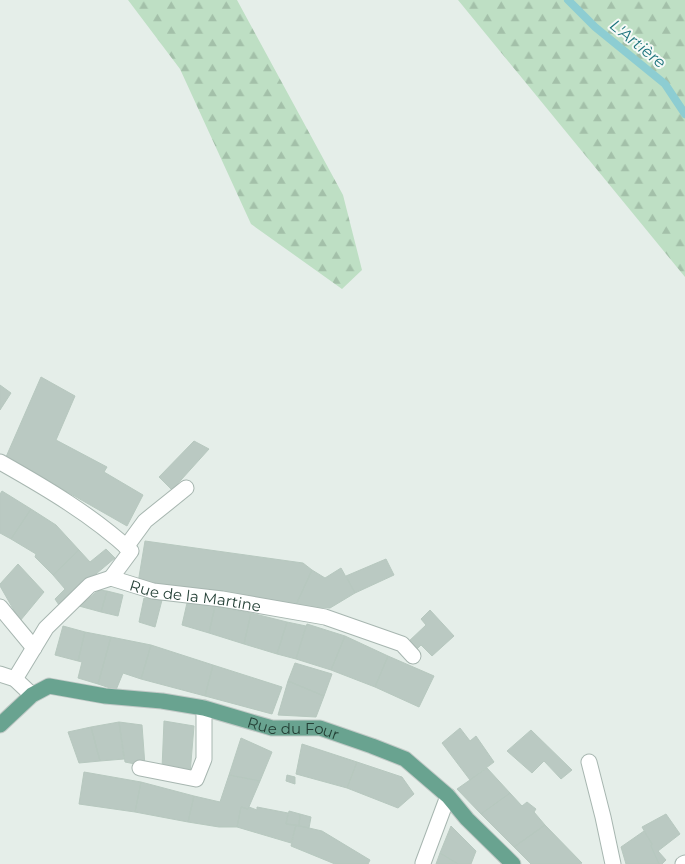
<svg xmlns="http://www.w3.org/2000/svg" width="685" height="864" viewBox="0 0 685 864" font-family="Montserrat,sans-serif">
<style>
.forest{fill:url(#forest-firs)}
.lines{fill:none;stroke-linecap:round;stroke-linejoin:round}
.stream{stroke:#8dcdd2;stroke-width:8}
.building{fill:#bac9c2;stroke:#b7c8bf}
.minor-casing{stroke:#a7b6b0;stroke-width:17}
.major-casing{stroke:#c2cac7;stroke-width:17}
.minor{stroke:#fff;stroke-width:15}
.major{stroke:#69a390;stroke-width:15}
.labels{text-anchor:middle;dominant-baseline:central;stroke-width:4;stroke-linejoin:round;paint-order:stroke}
.street-label{font-size:15px;fill:#244036;stroke:#f6faf7}
.water-label{font-size:16px;font-style:italic;fill:#1d747d;stroke:#f6faf7}
</style>
<defs>
<pattern id="forest-firs" width="22" height="20" patternUnits="userSpaceOnUse" patternTransform="scale(1.25)"><rect width="22" height="20" fill="#bedfc4"/><path d="M5 1l3.5 6h-7zM16 11l3.5 6h-7z" fill="#a3c0a9"/></pattern>
</defs>
<rect width="100%" height="100%" fill="#e5eee9"/>
<path class="forest" d="M 128,0 L 237,0 L 343,195 L 362,270 L 342,289 L 251,224 L 180,69 Z
M 458,0 L 685,0 L 685,277 Z"/>
<g class="lines">
<path class="stream" d="M 568,0 L 595,27 L 665,84 L 685,114"/>
</g>
<path class="building" d="M 41,377 L 75,396 L 56,440 L 107,467 L 104,472 L 143,495 L 127,526 L 6,457 Z
M 0,385 L 11,393 L 0,410 Z
M 194,441 L 209,449 L 172,490 L 159,477 Z
M 2,491 L 31,509 L 11,539 L 0,533 L 0,494 Z
M 31,509 L 56,525 L 79,550 L 53,575 L 35,557 L 36,554 L 11,539 Z
M 145,541 L 303,563 L 312,570 L 295,607 L 138,583 Z
M 106,549 L 115,558 L 59,605 L 55,599 L 65,589 L 53,575 L 79,550 L 90,562 Z
M 386,559 L 394,575 L 355,593 L 346,576 Z
M 18,564 L 44,592 L 20,621 L 0,586 L 0,584 Z
M 341,568 L 355,593 L 330,608 L 295,607 L 312,570 L 325,578 Z
M 99,590 L 107,591 L 101,612 L 79,606 Z
M 107,591 L 123,595 L 118,616 L 101,612 Z
M 144,598 L 162,600 L 155,627 L 139,622 Z
M 187,603 L 215,606 L 209,633 L 182,625 Z
M 215,606 L 251,613 L 244,644 L 209,633 Z
M 430,610 L 454,636 L 432,656 L 421,645 L 415,651 L 407,643 L 426,625 L 421,619 Z
M 251,613 L 287,622 L 277,654 L 244,644 Z
M 287,622 L 306,626 L 296,659 L 277,654 Z
M 307,624 L 345,636 L 331,670 L 296,659 Z
M 63,626 L 85,632 L 78,661 L 55,655 Z
M 85,632 L 111,637 L 98,684 L 78,678 L 82,662 L 78,661 Z
M 345,636 L 388,656 L 375,687 L 331,670 Z
M 111,637 L 151,645 L 141,679 L 123,673 L 116,690 L 98,684 Z
M 151,645 L 213,665 L 205,696 L 141,679 Z
M 388,656 L 434,676 L 419,707 L 375,687 Z
M 295,663 L 332,674 L 324,696 L 288,681 Z
M 213,665 L 282,687 L 272,714 L 205,696 Z
M 288,681 L 324,696 L 316,717 L 278,715 Z
M 164,721 L 194,726 L 190,774 L 162,769 Z
M 119,722 L 142,725 L 145,766 L 125,762 Z
M 119,722 L 124,759 L 100,761 L 91,727 Z
M 91,727 L 100,761 L 79,763 L 68,732 Z
M 460,728 L 470,741 L 476,736 L 494,762 L 470,780 L 442,743 Z
M 531,730 L 572,770 L 561,779 L 544,761 L 532,773 L 507,751 Z
M 241,738 L 272,752 L 260,781 L 229,775 Z
M 302,744 L 357,762 L 347,788 L 296,774 Z
M 357,762 L 402,777 L 414,794 L 398,808 L 347,788 Z
M 487,768 L 510,793 L 481,814 L 457,789 Z
M 84,772 L 141,782 L 135,812 L 79,804 Z
M 229,775 L 260,781 L 248,809 L 241,807 L 237,827 L 219,827 L 188,822 L 194,796 L 220,802 Z
M 287,775 L 295,777 L 295,784 L 286,781 Z
M 141,782 L 194,796 L 188,822 L 135,812 Z
M 510,793 L 522,806 L 527,802 L 536,809 L 534,812 L 545,825 L 514,847 L 481,814 Z
M 241,807 L 248,809 L 249,807 L 257,810 L 257,807 L 288,813 L 286,824 L 296,825 L 291,843 L 237,827 Z
M 289,811 L 300,814 L 299,826 L 286,824 Z
M 300,814 L 311,817 L 309,828 L 299,826 Z
M 666,814 L 680,834 L 658,851 L 666,860 L 662,864 L 659,864 L 651,846 L 652,844 L 642,827 Z
M 296,825 L 322,831 L 370,860 L 368,864 L 335,864 L 291,846 Z
M 545,825 L 582,863 L 580,864 L 531,864 L 514,847 Z
M 451,826 L 476,851 L 471,864 L 458,864 L 440,853 Z
M 644,831 L 652,844 L 651,846 L 659,864 L 626,864 L 621,847 Z
M 440,853 L 458,864 L 436,864 Z"/>
<g class="lines">
<defs>
<g id="minor">
<path d="M 0,462 C 46,488 92,515 131,551 L 111,578"/>
<path d="M 126,547 L 145,521 L 186,488"/>
<path d="M 0,607 L 34,648"/>
<path d="M 0,674 L 15,679 L 32,695"/>
<path id="s1" d="M 15,679 L 46,628 L 90,585 L 111,578 L 153,591 L 222,599 L 325,617 L 402,644 L 413,656"/>
<path d="M 589,762 L 603,817 L 613,864"/>
<path d="M 140,768 L 196,779 L 204,759 L 204,708"/>
<path d="M 423,863 L 448,796"/>
<path d="M 683,864 L 685,863"/>
</g>
<g id="major">
<path id="s2" d="M 0,725 L 32,695 L 49,686 L 105,696 L 162,701 L 204,708 L 272,728 L 320,728 L 372,746 L 405,759 L 448,796 L 467,819 L 513,864"/>
</g>
</defs>
<use href="#minor" class="minor-casing"/>
<use href="#major" class="major-casing"/>
<use href="#minor" class="minor"/>
<use href="#major" class="major"/>
</g>
<g class="labels">
<g class="street-label">
<text stroke="none"><textPath href="#s1" startOffset="230">Rue de la Martine</textPath></text>
<text stroke="none"><textPath href="#s2" startOffset="312">Rue du Four</textPath></text>
</g>
<g class="water-label">
<text transform="translate(638 44) rotate(39)">L'Artière</text>
</g>
</g>
</svg>
